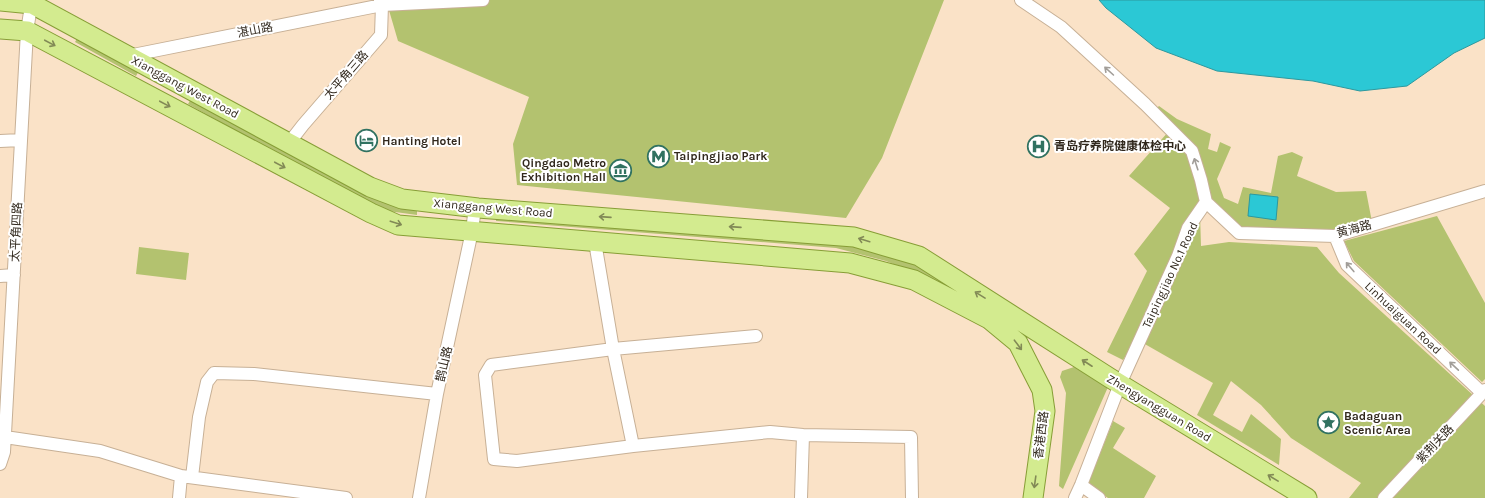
<svg xmlns="http://www.w3.org/2000/svg" width="1485" height="498" viewBox="0 0 1485 498" font-family="Karla,'Noto Sans SC',sans-serif">
<style>
.green{fill:#b3c26f}
.water{fill:#2bc8d5;stroke:#2d989e}
.lines{fill:none;stroke-linecap:round;stroke-linejoin:round}
.minor-casing{stroke:#c7b096;stroke-width:14}
.primary-casing{stroke:#879e36;stroke-width:21}
.minor{stroke:#fff;stroke-width:12}
.primary{stroke:#d3eb8f;stroke-width:19}
.oneway{stroke:#828a56}
.oneway2{stroke:#a29e99}
.labels{text-anchor:middle;dominant-baseline:central;stroke-width:4;stroke-linejoin:round;paint-order:stroke}
.street-label{font-size:12px;fill:#31281d;stroke:#fff}
.poi-label{font-size:12px;font-weight:bold;fill:#31281d;stroke:#fff;text-anchor:start}
</style>
<rect width="100%" height="100%" fill="#fae2c7"/>
<path class="green" d="M 386,0 L 944,0 L 882,158 L 846,218 L 517,185 L 513,144 L 529,97 L 398,41 Z
M 79,35 L 140,69 L 136,76 L 75,42 Z
M 192,97 L 372,198 L 391,204 L 417,208 L 417,215 L 388,211 L 335,186 L 188,104 Z
M 1159,106 L 1177,119 L 1211,134 L 1208,149 L 1217,152 L 1220,142 L 1231,147 L 1217,179 L 1224,198 L 1238,204 L 1243,187 L 1271,193 L 1278,156 L 1292,152 L 1303,157 L 1297,176 L 1336,192 L 1366,191 L 1372,222 L 1334,234 L 1240,231 L 1208,201 L 1195,152 L 1155,110 Z
M 1169,131 L 1189,154 L 1199,181 L 1201,246 L 1229,242 L 1317,247 L 1339,273 L 1485,406 L 1485,498 L 1349,498 L 1361,483 L 1291,438 L 1261,405 L 1231,381 L 1213,415 L 1242,432 L 1251,414 L 1281,439 L 1279,465 L 1197,415 L 1213,383 L 1136,339 L 1123,360 L 1107,352 L 1147,271 L 1134,254 L 1170,208 L 1129,176 Z
M 496,214 L 836,241 L 888,254 L 937,274 L 967,299 L 933,280 L 886,261 L 836,248 L 496,221 Z
M 1437,216 L 1485,303 L 1485,379 L 1482,382 L 1354,261 L 1344,241 Z
M 139,247 L 189,253 L 186,280 L 136,274 Z
M 1074,367 L 1108,387 L 1063,489 L 1059,486 L 1066,393 L 1060,377 L 1062,371 Z
M 1113,421 L 1125,428 L 1113,448 L 1156,476 L 1144,498 L 1108,498 L 1088,484 Z"/>
<path class="water" d="M 1099,0 L 1485,0 L 1485,38 L 1454,53 L 1407,86 L 1360,91 L 1313,81 L 1217,71 L 1156,48 L 1106,8 Z
M 1250,194 L 1278,197 L 1276,220 L 1248,216 Z"/>
<g class="lines">
<defs>
<path id="minor" d="M 1021,0 L 1061,27 L 1145,104 L 1192,151 L 1201,180 L 1206,202 L 1188,228 L 1178,256 L 1120,384 L 1081,485 L 1075,498
M 128,56 L 382,5 L 483,0
M 0,141 L 21,140
M 289,143 L 303,125 L 381,35 L 382,5 L 380,0
M 1206,202 L 1239,233 L 1335,236 L 1485,191
M 1335,236 L 1347,265 L 1482,393
M 595,242 L 613,349 L 633,446
M 0,276 L 14,275
M 756,336 L 613,349 L 491,365 L 485,375 L 494,459 L 517,461 L 633,446 L 770,432 L 803,435 L 911,437 L 912,498
M 5,437 L 100,451 L 181,476
M 0,464 L 4,452 L 27,31 L 32,0
M 192,477 L 199,417 L 207,382 L 214,373 L 254,374 L 437,394
M 1081,485 L 1099,498
M 179,498 L 181,476 L 346,498
M 419,498 L 437,394 L 472,231 L 475,207
M 801,498 L 803,435
M 1384,498 L 1485,390"/>
<path id="primary" d="M 0,1 L 32,4 L 370,187 L 402,199 L 478,208 L 854,237 L 919,256 L 1110,378 L 1307,498
M 0,29 L 27,31 L 371,213 L 398,225 L 850,263 L 914,280 L 989,319 L 1018,343 L 1042,390 L 1045,411 L 1033,498"/>
</defs>
<use href="#minor" class="minor-casing"/>
<use href="#primary" class="primary-casing"/>
<use href="#minor" class="minor"/>
<use href="#primary" class="primary"/>
</g>
<defs><path id="oneway-shaft" d="M-6 0H5M1.5-3L5.5 0L1.5 3" fill="none" stroke-width="1.6" stroke-linecap="round" stroke-linejoin="round"/></defs>
<g class="oneway">
<use href="#oneway-shaft" transform="translate(50 43) rotate(28)"/>
<use href="#oneway-shaft" transform="translate(165 104) rotate(28)"/>
<use href="#oneway-shaft" transform="translate(280 165) rotate(28)"/>
<use href="#oneway-shaft" transform="translate(605 217) rotate(-176)"/>
<use href="#oneway-shaft" transform="translate(396 223) rotate(18)"/>
<use href="#oneway-shaft" transform="translate(735 227) rotate(-176)"/>
<use href="#oneway-shaft" transform="translate(864 240) rotate(-163)"/>
<use href="#oneway-shaft" transform="translate(980 295) rotate(-148)"/>
<use href="#oneway-shaft" transform="translate(1018 345) rotate(53)"/>
<use href="#oneway-shaft" transform="translate(1087 363) rotate(-147)"/>
<use href="#oneway-shaft" transform="translate(1273 478) rotate(-149)"/>
<use href="#oneway-shaft" transform="translate(1035 482) rotate(98)"/>
</g>
<g class="oneway2">
<use href="#oneway-shaft" transform="translate(1109 71) rotate(-138)"/>
<use href="#oneway-shaft" transform="translate(1196 164) rotate(-108)"/>
<use href="#oneway-shaft" transform="translate(1350 267) rotate(-130)"/>
<use href="#oneway-shaft" transform="translate(1454 366) rotate(-137)"/>
</g>
<defs>
<symbol id="hotel-ring" viewBox="-11 -11 22 22"><circle r="9.5" fill="#fff" stroke="#317261" stroke-width="1.5"/><path d="M-6-4.5h1.5V1H6V5H4.5V3h-9V5H-6ZM-4 0a1.8 1.8 0 1 1 3.6 0ZM.5 0V-2.5h3Q6-2.5 6 0Z" fill="#317261"/></symbol>
<symbol id="hospital-ring" viewBox="-11 -11 22 22"><circle r="9.5" fill="#fff" stroke="#317261" stroke-width="1.5"/><path d="M-5-5h3v3.5h4V-5h3V5h-3V1.5h-4V5h-3Z" fill="#317261"/></symbol>
<symbol id="metro-ring" viewBox="-11 -11 22 22"><circle r="9.5" fill="#fff" stroke="#317261" stroke-width="1.5"/><path d="M-5.5 5V-5H-3L0 0L3-5H5.5V5H3V-.5L0 4L-3-.5V5Z" fill="#317261"/></symbol>
<symbol id="museum-ring" viewBox="-11 -11 22 22"><circle r="9.5" fill="#fff" stroke="#317261" stroke-width="1.5"/><path d="M0-6L6-3V-2H-6V-3ZM-5-1h2V3h-2ZM-1-1h2V3h-2ZM3-1h2V3H3ZM-6 4H6V6H-6Z" fill="#317261"/></symbol>
<symbol id="sight-ring" viewBox="-11 -11 22 22"><circle r="9.5" fill="#fff" stroke="#317261" stroke-width="1.5"/><path d="M0-6L1.8-2.2L6-1.7L2.9 1.2L3.7 5.4L0 3.3L-3.7 5.4L-2.9 1.2L-6-1.7L-1.8-2.2Z" fill="#317261"/></symbol>
</defs>
<g fill-rule="evenodd">
<use href="#hotel-ring" x="354" y="128" width="25" height="25"/>
<use href="#hospital-ring" x="1026" y="134" width="25" height="25"/>
<use href="#metro-ring" x="646" y="144" width="25" height="25"/>
<use href="#museum-ring" x="608" y="158" width="25" height="25"/>
<use href="#sight-ring" x="1316" y="410" width="25" height="25"/>
</g>
<g class="labels">
<g class="street-label">
<text transform="translate(255 30) rotate(-11)">湛山路</text>
<text transform="translate(346 75) rotate(-49)">太平角三路</text>
<text transform="translate(185 87) rotate(28)">Xianggang West Road</text>
<text transform="translate(493 208) rotate(5)">Xianggang West Road</text>
<text transform="translate(1354 229) rotate(-15)">黄海路</text>
<text transform="translate(16 232) rotate(-87)">太平角四路</text>
<text transform="translate(1170 275) rotate(-65)">Taipingjiao No.1 Road</text>
<text transform="translate(1403 318) rotate(43)">Linhuaiguan Road</text>
<text transform="translate(444 364) rotate(-77)">鹊山路</text>
<text transform="translate(1159 408) rotate(31)">Zhengyangguan Road</text>
<text transform="translate(1041 435) rotate(-83)">香港西路</text>
<text transform="translate(1435 444) rotate(-47)">紫荆关路</text>
</g>
<g class="poi-label">
<text x="382" y="141">Hanting Hotel</text>
<text x="1054" y="146">青岛疗养院健康体检中心</text>
<text x="674" y="156">Taipingjiao Park</text>
<text x="606" y="163" text-anchor="end">Qingdao Metro<tspan x="606" dy="14">Exhibition Hall</tspan></text>
<text x="1344" y="416">Badaguan<tspan x="1344" dy="14">Scenic Area</tspan></text>
</g>
</g>
</svg>
